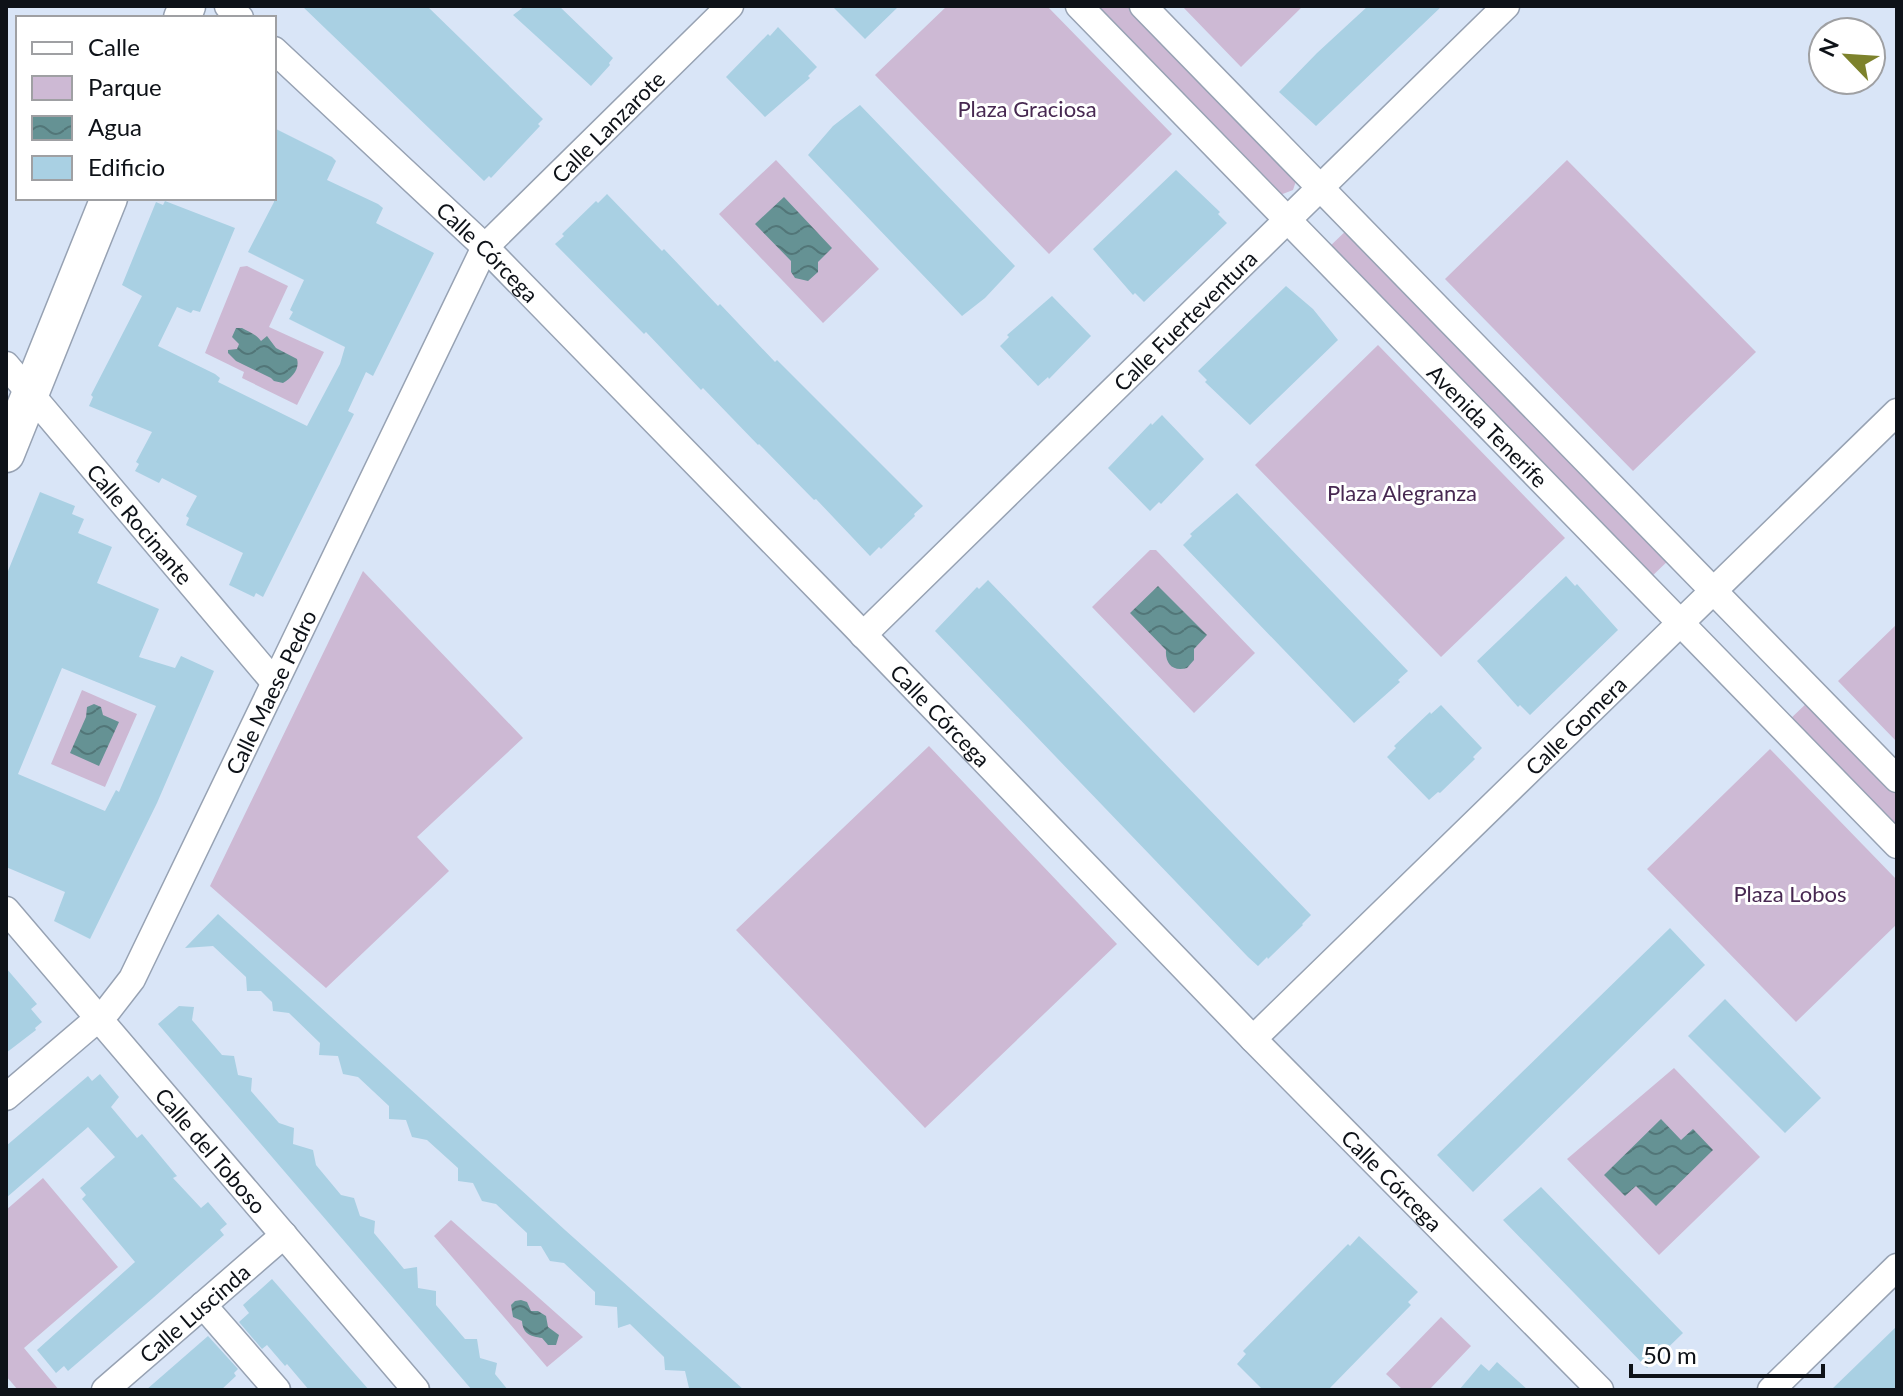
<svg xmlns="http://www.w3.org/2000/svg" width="1903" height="1396" viewBox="0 0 1903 1396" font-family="Lato,sans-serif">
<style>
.green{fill:#cdb9d4}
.water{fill:url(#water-waves)}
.building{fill:#a9d0e3;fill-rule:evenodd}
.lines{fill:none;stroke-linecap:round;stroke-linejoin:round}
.minor-casing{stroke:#97a2b3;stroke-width:29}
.secondary-casing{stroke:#97a2b3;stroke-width:39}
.minor{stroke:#fff;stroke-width:26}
.secondary{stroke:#fff;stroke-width:36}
.labels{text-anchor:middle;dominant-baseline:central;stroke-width:6;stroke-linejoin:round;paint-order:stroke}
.park-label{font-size:22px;fill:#472851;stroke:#fff}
.street-label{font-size:22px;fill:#0e1218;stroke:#fff}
</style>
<defs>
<pattern id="water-waves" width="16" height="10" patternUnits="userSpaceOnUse" patternTransform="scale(2)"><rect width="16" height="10" fill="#659294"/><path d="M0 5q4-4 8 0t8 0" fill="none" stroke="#527678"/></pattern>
</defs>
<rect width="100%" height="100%" fill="#d9e5f7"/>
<path class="green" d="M 947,6 L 1047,6 L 1172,134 L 1049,254 L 875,75 Z
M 1091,6 L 1135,6 L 1297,178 L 1293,190 L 1280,195 Z
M 1182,6 L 1303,6 L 1241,67 Z
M 776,160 L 879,269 L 823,323 L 719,214 Z
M 1567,160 L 1756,352 L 1633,471 L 1445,279 Z
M 1351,226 L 1672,557 L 1649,579 L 1327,249 Z
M 247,266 L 288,286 L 269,327 L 324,352 L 297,405 L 242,378 L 244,372 L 205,353 L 240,267 Z
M 1378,345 L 1565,538 L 1441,657 L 1255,465 Z
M 1150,550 L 1156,550 L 1255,653 L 1194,713 L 1092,607 Z
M 363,571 L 523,738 L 417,837 L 449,871 L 326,988 L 210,886 Z
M 1897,624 L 1897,742 L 1838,681 Z
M 82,690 L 137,714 L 105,787 L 51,764 Z
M 1809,701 L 1897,791 L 1897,832 L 1788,721 Z
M 929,746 L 1117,944 L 925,1128 L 736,930 Z
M 1770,749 L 1897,880 L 1897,924 L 1796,1022 L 1647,869 Z
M 1674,1068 L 1760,1157 L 1659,1255 L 1567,1159 Z
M 43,1178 L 118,1267 L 24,1348 L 59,1390 L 18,1390 L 6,1376 L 6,1210 Z
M 451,1220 L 583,1337 L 547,1367 L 434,1236 Z
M 1441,1317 L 1471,1346 L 1429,1390 L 1403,1390 L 1386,1374 Z"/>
<path class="water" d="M 784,197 L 832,248 L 818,262 L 818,272 L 808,281 L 795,278 L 791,272 L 791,261 L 755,224 Z
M 236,328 L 242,328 C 249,332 256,334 261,341 L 267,336 L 276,348 L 297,359 C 300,369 292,378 283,383 L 274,381 L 271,378 L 236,361 L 228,353 L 228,350 L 237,349 L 239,344 L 232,337 Z
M 1158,586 L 1207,635 L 1194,649 L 1194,660 L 1187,668 C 1173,672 1165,664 1166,650 L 1130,613 Z
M 94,704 L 101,707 L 103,715 L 119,722 L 99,766 L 70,753 L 86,717 L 87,707 Z
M 1661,1119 L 1681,1140 L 1693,1129 L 1713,1150 L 1656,1206 L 1636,1186 L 1625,1196 L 1604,1175 Z
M 521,1300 L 527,1302 L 531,1311 L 538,1311 L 546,1316 L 548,1327 L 559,1335 L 556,1345 L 548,1345 L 542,1338 C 531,1336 523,1335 522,1321 L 513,1317 L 511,1305 L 515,1301 Z"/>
<path class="building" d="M 302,6 L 427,6 L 543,119 L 538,124 L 540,126 L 491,178 L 489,176 L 484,181 Z
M 525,6 L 559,6 L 613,58 L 609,63 L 610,65 L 591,86 L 513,15 Z
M 832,6 L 899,6 L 865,39 Z
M 1368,6 L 1442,6 L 1316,126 L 1279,92 L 1317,53 Z
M 778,27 L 817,67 L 808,76 L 810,78 L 765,117 L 726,77 L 768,34 L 770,36 Z
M 860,105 L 1015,266 L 985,298 L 962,316 L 808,155 L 833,126 Z
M 274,128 L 332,157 L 336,161 L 327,180 L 378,204 L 383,208 L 376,223 L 434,253 L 373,376 L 366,372 L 348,411 L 354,414 L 263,597 L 256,593 L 254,597 L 229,585 L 243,553 L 186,525 L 189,518 L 186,516 L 197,496 L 162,478 L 159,483 L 135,471 L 139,464 L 136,462 L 152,432 L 89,406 L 93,397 L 91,395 L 142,296 L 122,285 L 156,202 L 163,205 L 165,201 L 235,228 L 200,312 L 193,310 L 191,313 L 177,307 L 158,346 L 215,374 L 220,378 L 218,382 L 307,426 L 340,364 L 345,347 L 289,319 L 293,312 L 290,310 L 304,280 L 248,252 L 274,202 Z
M 1176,170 L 1220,212 L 1218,214 L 1227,223 L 1144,302 L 1135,293 L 1133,295 L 1093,249 Z
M 607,194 L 662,251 L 664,249 L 718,306 L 720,304 L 775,362 L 777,360 L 923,506 L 914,514 L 915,516 L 881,549 L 879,547 L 870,556 L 816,499 L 814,500 L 759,444 L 758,445 L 703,388 L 701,390 L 646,332 L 644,334 L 555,244 L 564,236 L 562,234 L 596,201 L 598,203 Z
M 1286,286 L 1313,309 L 1338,340 L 1250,425 L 1205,382 L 1207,380 L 1198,371 Z
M 1052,296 L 1091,336 L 1049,379 L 1048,377 L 1038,386 L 1000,346 L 1009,337 L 1007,335 Z
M 1162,415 L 1204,459 L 1161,504 L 1159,502 L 1150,511 L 1108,468 L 1151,423 L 1152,425 Z
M 40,492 L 75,506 L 72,514 L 84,519 L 78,533 L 112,547 L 97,583 L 159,609 L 139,657 L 175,668 L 181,656 L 214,671 L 157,803 L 90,939 L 54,921 L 65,892 L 6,867 L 6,576 ZM 62,668 L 156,706 L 119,792 L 116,790 L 105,811 L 18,774 Z
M 1237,493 L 1408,671 L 1398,680 L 1400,682 L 1354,723 L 1183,545 L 1192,536 L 1190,534 Z
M 1566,576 L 1575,586 L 1577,584 L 1618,630 L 1530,715 L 1520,705 L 1518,707 L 1477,661 Z
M 988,580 L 1311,915 L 1302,924 L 1303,925 L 1268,959 L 1267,957 L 1258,966 L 1248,957 L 935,631 L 977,587 L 979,589 Z
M 1441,705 L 1482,748 L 1473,757 L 1475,759 L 1440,793 L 1438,792 L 1429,800 L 1387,757 L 1396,748 L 1394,746 L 1430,712 L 1431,714 Z
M 218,914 L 565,1230 L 744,1390 L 689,1388 L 685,1371 L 665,1370 L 664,1357 L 630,1324 L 618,1328 L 617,1307 L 595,1305 L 595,1292 L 564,1263 L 550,1261 L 541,1246 L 527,1246 L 527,1233 L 496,1204 L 482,1201 L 473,1183 L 458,1181 L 458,1168 L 427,1140 L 412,1137 L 406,1120 L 389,1119 L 389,1106 L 358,1077 L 343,1074 L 338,1056 L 319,1055 L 320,1043 L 289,1013 L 273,1011 L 272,1002 L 261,991 L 247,991 L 246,977 L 213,946 L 185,948 Z
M 1670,928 L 1705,965 L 1473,1192 L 1437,1155 Z
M 6,968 L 37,1004 L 31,1009 L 42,1022 L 35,1028 L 36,1030 L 6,1053 Z
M 1725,999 L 1821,1098 L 1785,1133 L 1688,1036 Z
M 179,1006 L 194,1007 L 192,1020 L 222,1055 L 234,1056 L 238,1075 L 252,1078 L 251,1091 L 279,1123 L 294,1128 L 293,1144 L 313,1150 L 316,1165 L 341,1195 L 354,1198 L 360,1216 L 375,1221 L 374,1233 L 404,1269 L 417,1267 L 418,1288 L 436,1291 L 436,1305 L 465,1339 L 477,1339 L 480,1358 L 497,1363 L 495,1374 L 508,1390 L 472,1390 L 218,1094 L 158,1024 Z
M 100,1074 L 119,1097 L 111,1107 L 137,1138 L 142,1134 L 177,1176 L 173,1178 L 201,1208 L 208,1202 L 227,1224 L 220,1230 L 224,1235 L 153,1298 L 68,1371 L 64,1366 L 56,1373 L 37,1350 L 135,1262 L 82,1199 L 86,1195 L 80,1188 L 115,1157 L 88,1127 L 6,1198 L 6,1146 L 88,1076 L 92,1081 Z
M 1541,1187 L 1683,1333 L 1647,1368 L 1503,1220 Z
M 1359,1236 L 1418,1292 L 1408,1302 L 1411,1305 L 1328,1390 L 1263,1390 L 1237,1364 L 1246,1354 L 1243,1351 L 1348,1244 L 1350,1246 Z
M 272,1279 L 369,1390 L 309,1390 L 287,1364 L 285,1366 L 267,1345 L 262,1349 L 239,1322 L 249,1313 L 243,1305 Z
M 1897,1326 L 1897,1390 L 1831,1390 Z
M 208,1336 L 238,1369 L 234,1373 L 236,1376 L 221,1390 L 146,1390 Z
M 1497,1362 L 1528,1390 L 1459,1390 L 1481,1364 L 1489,1371 Z"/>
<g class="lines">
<defs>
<g id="minor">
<path d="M 228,6 L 240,18"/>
<path id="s1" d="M 1079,6 L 1897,845"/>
<path d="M 1143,6 L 1897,779"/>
<path id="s2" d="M 274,50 L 485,247 L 850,621 L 1253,1039 L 1600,1390"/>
<path id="s3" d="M 6,365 L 275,683"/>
<path id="s4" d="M 863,635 L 1506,6"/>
<path id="s5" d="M 6,910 L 416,1390"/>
<path id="s6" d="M 1253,1039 L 1897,412"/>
<path id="s7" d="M 6,1097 L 108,1010 L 132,979 L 485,247 L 730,6"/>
<path d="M 203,1305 L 277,1390"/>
<path id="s8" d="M 105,1390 L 284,1235"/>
<path d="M 1771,1390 L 1897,1267"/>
</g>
<path id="secondary" d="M 182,18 L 187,6
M 6,454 L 109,198"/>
</defs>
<use href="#minor" class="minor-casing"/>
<use href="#secondary" class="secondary-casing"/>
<use href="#minor" class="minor"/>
<use href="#secondary" class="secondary"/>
</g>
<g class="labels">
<g class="park-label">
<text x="1027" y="108">Plaza Graciosa</text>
<text x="1402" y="492">Plaza Alegranza</text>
<text x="1790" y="893">Plaza Lobos</text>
</g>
<g class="street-label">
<text stroke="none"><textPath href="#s7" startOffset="1158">Calle Lanzarote</textPath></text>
<text stroke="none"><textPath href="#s2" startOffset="294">Calle Córcega</textPath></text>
<text stroke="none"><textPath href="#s4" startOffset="450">Calle Fuerteventura</textPath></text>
<text stroke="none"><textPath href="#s1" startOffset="586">Avenida Tenerife</textPath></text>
<text stroke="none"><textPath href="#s3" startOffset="208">Calle Rocinante</textPath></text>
<text stroke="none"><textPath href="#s7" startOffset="492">Calle Maese Pedro</textPath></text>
<text stroke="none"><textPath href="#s2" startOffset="942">Calle Córcega</textPath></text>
<text stroke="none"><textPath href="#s6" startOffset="450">Calle Gomera</textPath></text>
<text stroke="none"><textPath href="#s5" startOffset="316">Calle del Toboso</textPath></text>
<text stroke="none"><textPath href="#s2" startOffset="1590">Calle Córcega</textPath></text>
<text stroke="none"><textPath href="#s8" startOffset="118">Calle Luscinda</textPath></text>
</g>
</g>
<rect width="1903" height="1396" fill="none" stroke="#0e1218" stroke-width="16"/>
<rect x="16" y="16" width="260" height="184" fill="#ffffff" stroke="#9fa0a3" stroke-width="2"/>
<rect x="32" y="42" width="40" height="12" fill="#ffffff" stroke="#9fa0a3" stroke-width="2"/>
<text x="88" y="56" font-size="24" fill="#0e1218">Calle</text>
<rect x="32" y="76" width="40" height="24" fill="#cdb9d4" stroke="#9fa0a3" stroke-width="2"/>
<text x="88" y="96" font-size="24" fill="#0e1218">Parque</text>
<rect x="32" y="116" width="40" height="24" fill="url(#water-waves)" stroke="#9fa0a3" stroke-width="2"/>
<text x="88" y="136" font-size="24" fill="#0e1218">Agua</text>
<rect x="32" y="156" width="40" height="24" fill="#a9d0e3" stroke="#9fa0a3" stroke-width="2"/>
<text x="88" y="176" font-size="24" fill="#0e1218">Edificio</text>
<g transform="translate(1847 56) rotate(295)"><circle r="38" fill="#ffffff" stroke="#9fa0a3" stroke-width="2"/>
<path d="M0-6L14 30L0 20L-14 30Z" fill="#7d822c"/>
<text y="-12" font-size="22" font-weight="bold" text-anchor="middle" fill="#0e1218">N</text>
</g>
<path d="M1631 1364v12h192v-12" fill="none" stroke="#0e1218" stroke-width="4"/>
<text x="1643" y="1364" font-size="24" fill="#0e1218" stroke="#ffffff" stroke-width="6" paint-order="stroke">50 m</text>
</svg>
